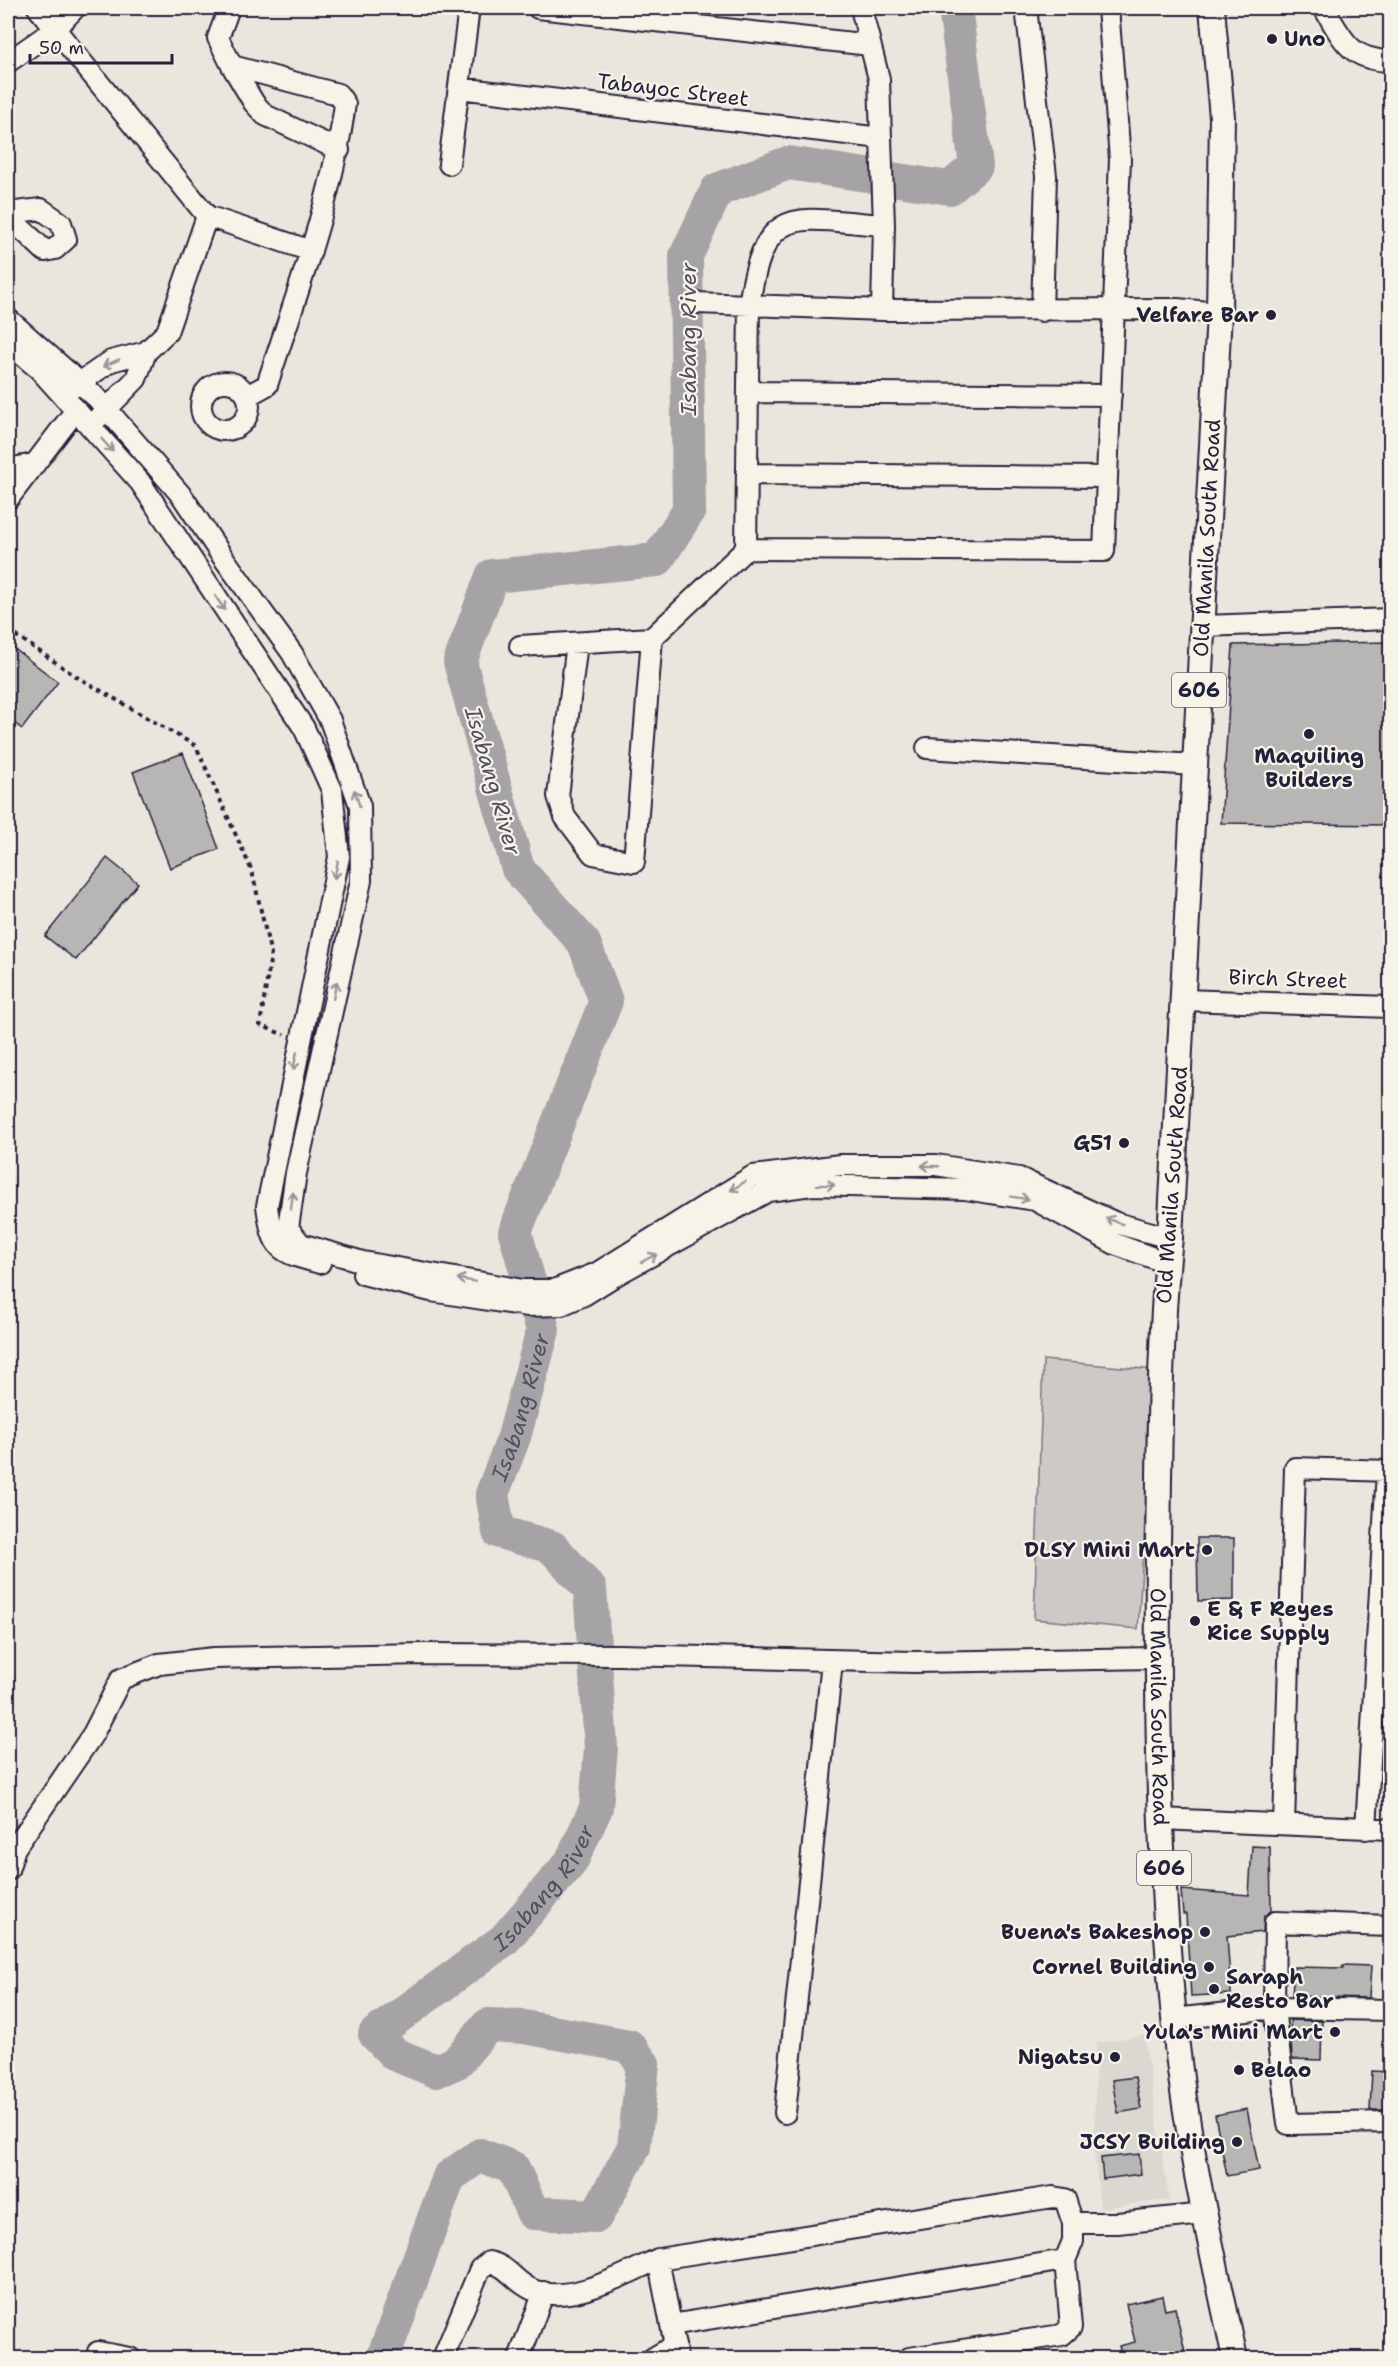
<svg xmlns="http://www.w3.org/2000/svg" width="1398" height="2366" viewBox="0 0 1398 2366" font-family="'Shantell Sans',sans-serif">
<style>
.built{fill:#dbd8d2}
.green{fill:#cdc9c6;stroke:#787680;stroke-width:1.5}
.lines{fill:none;stroke-linecap:round;stroke-linejoin:round}
.river{stroke:#a6a3a6;stroke-width:34}
.building{fill:#b8b6b5;stroke:#22223b;stroke-width:1.5}
.minor-casing{stroke:#22223b;stroke-width:24}
.major-casing{stroke:#22223b;stroke-width:28}
.path{stroke:#22223b;stroke-width:4;stroke-dasharray:4.5 4.5;stroke-linecap:butt}
.minor{stroke:#f7f3e8;stroke-width:20}
.major{stroke:#f7f3e8;stroke-width:24}
.oneway{stroke:#97959a}
.poi-dot{fill:#22223b;stroke:#f7f3e8;stroke-width:2}
.labels{text-anchor:middle;dominant-baseline:central;stroke-width:4.5;stroke-linejoin:round;paint-order:stroke}
.shield{fill:#f7f3e8;stroke:#62616f;stroke-width:1.5}
.shield-label{font-size:20px;font-weight:bold;fill:#22223b}
.poi-label{font-size:21px;font-weight:bold;fill:#22223b;stroke:#f7f3e8;text-anchor:end}
.street-label{font-size:21px;fill:#22223b;stroke:#f7f3e8}
.water-label{font-size:22px;font-style:italic;fill:#504f60;stroke:#f7f3e8}
</style>
<rect width="100%" height="100%" fill="#eae6de"/>
<filter id="ink" filterUnits="userSpaceOnUse"><feTurbulence type="fractalNoise" baseFrequency=".0167" numOctaves="2"/><feDisplacementMap in="SourceGraphic" scale="12" xChannelSelector="R" yChannelSelector="G"/><feConvolveMatrix kernelMatrix="1 2 1 2 8 2 1 2 1" color-interpolation-filters="sRGB"/></filter>
<g filter="url(#ink)">
<path class="built" d="M 1144,2035 L 1169,2200 L 1100,2208 L 1094,2148 L 1096,2043 Z"/>
<path class="green" d="M 1043,1360 L 1155,1370 L 1138,1629 L 1034,1619 Z"/>
<g class="lines">
<path class="river" id="s1" d="M 383,2358 L 449,2177 L 480,2155 L 513,2168 L 533,2213 L 596,2216 L 634,2147 L 643,2064 L 629,2046 L 524,2027 L 488,2025 L 457,2062 L 436,2071 L 394,2054 L 375,2034 L 504,1940 L 571,1862 L 596,1808 L 601,1747 L 590,1589 L 552,1547 L 499,1532 L 492,1494 L 514,1437 L 543,1330 L 515,1232 L 606,1001 L 584,943 L 518,869 L 460,662 L 492,576 L 657,560 L 689,510 L 686,256 L 717,190 L 788,163 L 950,188 L 976,166 L 955,8"/>
</g>
<path class="building" d="M 1390,642 L 1390,825 L 1221,823 L 1233,645 Z
M 8,644 L 58,682 L 22,729 L 8,718 Z
M 183,753 L 219,849 L 170,868 L 133,772 Z
M 107,858 L 138,883 L 76,960 L 45,936 Z
M 1197,1538 L 1234,1538 L 1234,1600 L 1198,1601 Z
M 1252,1846 L 1270,1847 L 1271,1911 L 1264,1916 L 1263,1932 L 1227,1936 L 1231,1994 L 1191,1996 L 1186,1914 L 1183,1914 L 1181,1890 L 1249,1895 Z
M 1343,1965 L 1371,1966 L 1369,1998 L 1292,1996 L 1294,1967 L 1343,1968 Z
M 1290,2020 L 1322,2021 L 1321,2060 L 1292,2059 Z
M 1372,2071 L 1390,2072 L 1390,2110 L 1370,2110 Z
M 1135,2077 L 1141,2109 L 1118,2113 L 1112,2080 Z
M 1247,2109 L 1259,2170 L 1227,2176 L 1215,2115 Z
M 1139,2154 L 1141,2174 L 1103,2179 L 1101,2158 Z
M 1162,2296 L 1165,2310 L 1175,2308 L 1186,2356 L 1175,2358 L 1122,2358 L 1119,2346 L 1135,2342 L 1126,2304 Z"/>
<g class="lines">
<defs>
<path id="minor" d="M 38,8 L 207,216 L 311,251
M 229,8 L 218,38 L 232,66 L 338,94 L 345,104 C 332,200 297,293 267,385 L 247,396
M 538,8 L 870,45
M 861,8 L 879,79 L 884,225 L 882,310
M 1026,8 L 1046,176 L 1042,311
M 1324,8 C 1343,40 1350,60 1390,61
M 8,62 L 54,30 L 75,8
M 232,66 L 254,103 L 265,115 L 339,150
M 459,88 L 881,138
M 449,164 L 469,8
M 8,213 L 41,209 L 61,223 L 66,239 L 55,249 L 45,251 L 8,216
M 884,225 C 795,219 765,200 749,305 L 746,549 L 1104,551 L 1120,159 L 1108,8
M 696,303 L 882,310 L 1177,309 L 1219,313
M 8,319 L 97,398 L 182,496 L 220,553 L 292,653 L 330,720 L 360,806 L 361,881 L 296,1173 L 288,1228 L 301,1244 L 363,1262 L 523,1290 L 554,1290 L 597,1273 L 753,1176 L 840,1165 L 936,1165 L 1019,1178 L 1116,1223 L 1170,1238
M 8,343 L 39,369 L 140,482 L 304,728 L 332,790 L 339,857 L 267,1206 C 273,1250 278,1252 320,1263
M201 406a24 24 0 1 1 48 0a24 24 0 1 1-48 0Z
M 69,390 L 111,361 L 146,352
M 750,392 L 1111,395
M 99,417 L 136,379 L 146,352 L 167,332 L 207,216
M 8,469 L 34,464
M 748,474 L 1106,477
M 8,499 L 76,410
M 1203,626 L 1390,619
M 577,643 L 558,796 L 565,817 L 593,854 L 634,862 L 652,638
M 520,646 L 652,638 L 746,549
M 927,748 L 1195,765
M 1183,1000 L 1390,1007
M 363,1274 L 431,1291 L 528,1306 L 561,1305 L 584,1295 L 616,1275 L 768,1191 L 812,1185 L 965,1189 L 1035,1200 L 1115,1244 L 1167,1263
M 1160,1819 L 1390,1829
M 1284,1824 L 1295,1468 L 1390,1471
M 1366,1829 L 1387,1471
M 8,1870 L 15,1848 L 93,1734 L 121,1679 L 159,1664 L 214,1658 L 425,1654 L 619,1655 L 914,1662 L 1156,1658
M 1390,1926 L 1275,1922 L 1274,2008 L 1288,2124 L 1390,2122
M 1174,2019 L 1274,2008 L 1390,2010
M 785,2113 L 832,1661
M 1073,2223 L 1118,2223 L 1204,2214
M 658,2259 L 671,2325 L 1065,2260
M 671,2325 L 677,2358
M 98,2352 L 130,2358
M 443,2358 L 480,2269 L 489,2262 C 507,2265 515,2282 531,2289 C 567,2307 625,2274 658,2259 L 1053,2197 L 1065,2199 L 1073,2223 L 1073,2241 L 1065,2260 L 1071,2327 L 1062,2335 L 909,2358
M 519,2358 L 544,2292
M 653,2358 L 675,2345"/>
<g id="major">
<path id="s2" d="M 1212,8 L 1222,117 L 1219,313 L 1170,1238 C 1159,1339 1160,1441 1158,1543 C 1157,1702 1158,1860 1174,2018 C 1185,2133 1211,2246 1235,2358"/>
</g>
</defs>
<use href="#minor" class="minor-casing"/>
<use href="#major" class="major-casing"/>
<path class="path" d="M 8,630 L 77,677 L 196,746 L 252,871 L 271,955 L 260,1025 L 284,1035"/>
<use href="#minor" class="minor"/>
<use href="#major" class="major"/>
</g>
<defs><path id="oneway-shaft" d="M-6 0H5M1.5-3L5.5 0L1.5 3" fill="none" stroke-width="1.6" stroke-linecap="round" stroke-linejoin="round" transform="scale(1.5)"/></defs>
<g class="oneway">
<use href="#oneway-shaft" transform="translate(111 363) rotate(156)"/>
<use href="#oneway-shaft" transform="translate(107 445) rotate(48)"/>
<use href="#oneway-shaft" transform="translate(220 603) rotate(56)"/>
<use href="#oneway-shaft" transform="translate(357 798) rotate(-108)"/>
<use href="#oneway-shaft" transform="translate(336 870) rotate(102)"/>
<use href="#oneway-shaft" transform="translate(335 990) rotate(-78)"/>
<use href="#oneway-shaft" transform="translate(295 1061) rotate(102)"/>
<use href="#oneway-shaft" transform="translate(930 1166) rotate(-178)"/>
<use href="#oneway-shaft" transform="translate(826 1185) rotate(1)"/>
<use href="#oneway-shaft" transform="translate(738 1186) rotate(148)"/>
<use href="#oneway-shaft" transform="translate(1020 1198) rotate(9)"/>
<use href="#oneway-shaft" transform="translate(292 1201) rotate(-82)"/>
<use href="#oneway-shaft" transform="translate(1114 1221) rotate(-159)"/>
<use href="#oneway-shaft" transform="translate(649 1258) rotate(-28)"/>
<use href="#oneway-shaft" transform="translate(466 1280) rotate(-170)"/>
</g>
</g>
<g class="poi-dot">
<circle cx="1272" cy="39" r="6"/>
<circle cx="1271" cy="315" r="6"/>
<circle cx="1309" cy="734" r="6"/>
<circle cx="1124" cy="1143" r="6"/>
<circle cx="1207" cy="1550" r="6"/>
<circle cx="1195" cy="1621" r="6"/>
<circle cx="1205" cy="1932" r="6"/>
<circle cx="1209" cy="1967" r="6"/>
<circle cx="1214" cy="1989" r="6"/>
<circle cx="1335" cy="2032" r="6"/>
<circle cx="1115" cy="2057" r="6"/>
<circle cx="1239" cy="2070" r="6"/>
<circle cx="1237" cy="2142" r="6"/>
</g>
<g class="labels">
<g class="shield">
<rect x="1172" y="673" width="54" height="34" rx="4.5"/>
<rect x="1137" y="1851" width="54" height="34" rx="4.5"/>
</g>
<g class="shield-label">
<text x="1199" y="690">606</text>
<text x="1164" y="1868">606</text>
</g>
<g class="poi-label">
<text x="1284" y="39" text-anchor="start">Uno</text>
<text x="1259" y="315">Velfare Bar</text>
<text x="1309" y="756" text-anchor="middle">Maquiling<tspan x="1309" dy="24">Builders</tspan></text>
<text x="1112" y="1143">G51</text>
<text x="1195" y="1550">DLSY Mini Mart</text>
<text x="1207" y="1609" text-anchor="start">E &amp; F Reyes<tspan x="1207" dy="24">Rice Supply</tspan></text>
<text x="1193" y="1932">Buena's Bakeshop</text>
<text x="1197" y="1967">Cornel Building</text>
<text x="1226" y="1977" text-anchor="start">Saraph<tspan x="1226" dy="24">Resto Bar</tspan></text>
<text x="1323" y="2032">Yula's Mini Mart</text>
<text x="1103" y="2057">Nigatsu</text>
<text x="1251" y="2070" text-anchor="start">Belao</text>
<text x="1225" y="2142">JCSY Building</text>
</g>
<g class="street-label">
<text transform="translate(673 90) rotate(7)">Tabayoc Street</text>
<text transform="translate(1207 538) rotate(-87)">Old Manila South Road</text>
<text transform="translate(1288 979) rotate(2)">Birch Street</text>
<text transform="translate(1172 1185) rotate(-86)">Old Manila South Road</text>
<text stroke="none"><textPath href="#s2" startOffset="1701">Old Manila South Road</textPath></text>
</g>
<g class="water-label">
<text transform="translate(688 339) rotate(-90)">Isabang River</text>
<text transform="translate(493 781) rotate(74)">Isabang River</text>
<text stroke="none"><textPath href="#s1" startOffset="1634">Isabang River</textPath></text>
<text stroke="none"><textPath href="#s1" startOffset="1076">Isabang River</textPath></text>
</g>
</g>
<rect width="1398" height="2366" fill="none" stroke="#f7f3e8" stroke-width="30"/>
<rect x="15" y="15" width="1368" height="2336" fill="none" stroke="#22223b" stroke-width="2" filter="url(#ink)"/>
<path d="M30 54v9h142v-9" fill="none" stroke="#22223b" stroke-width="3"/>
<text x="39" y="54" font-size="18" fill="#22223b" stroke="#f7f3e8" stroke-width="4.5" paint-order="stroke">50 m</text>
</svg>
